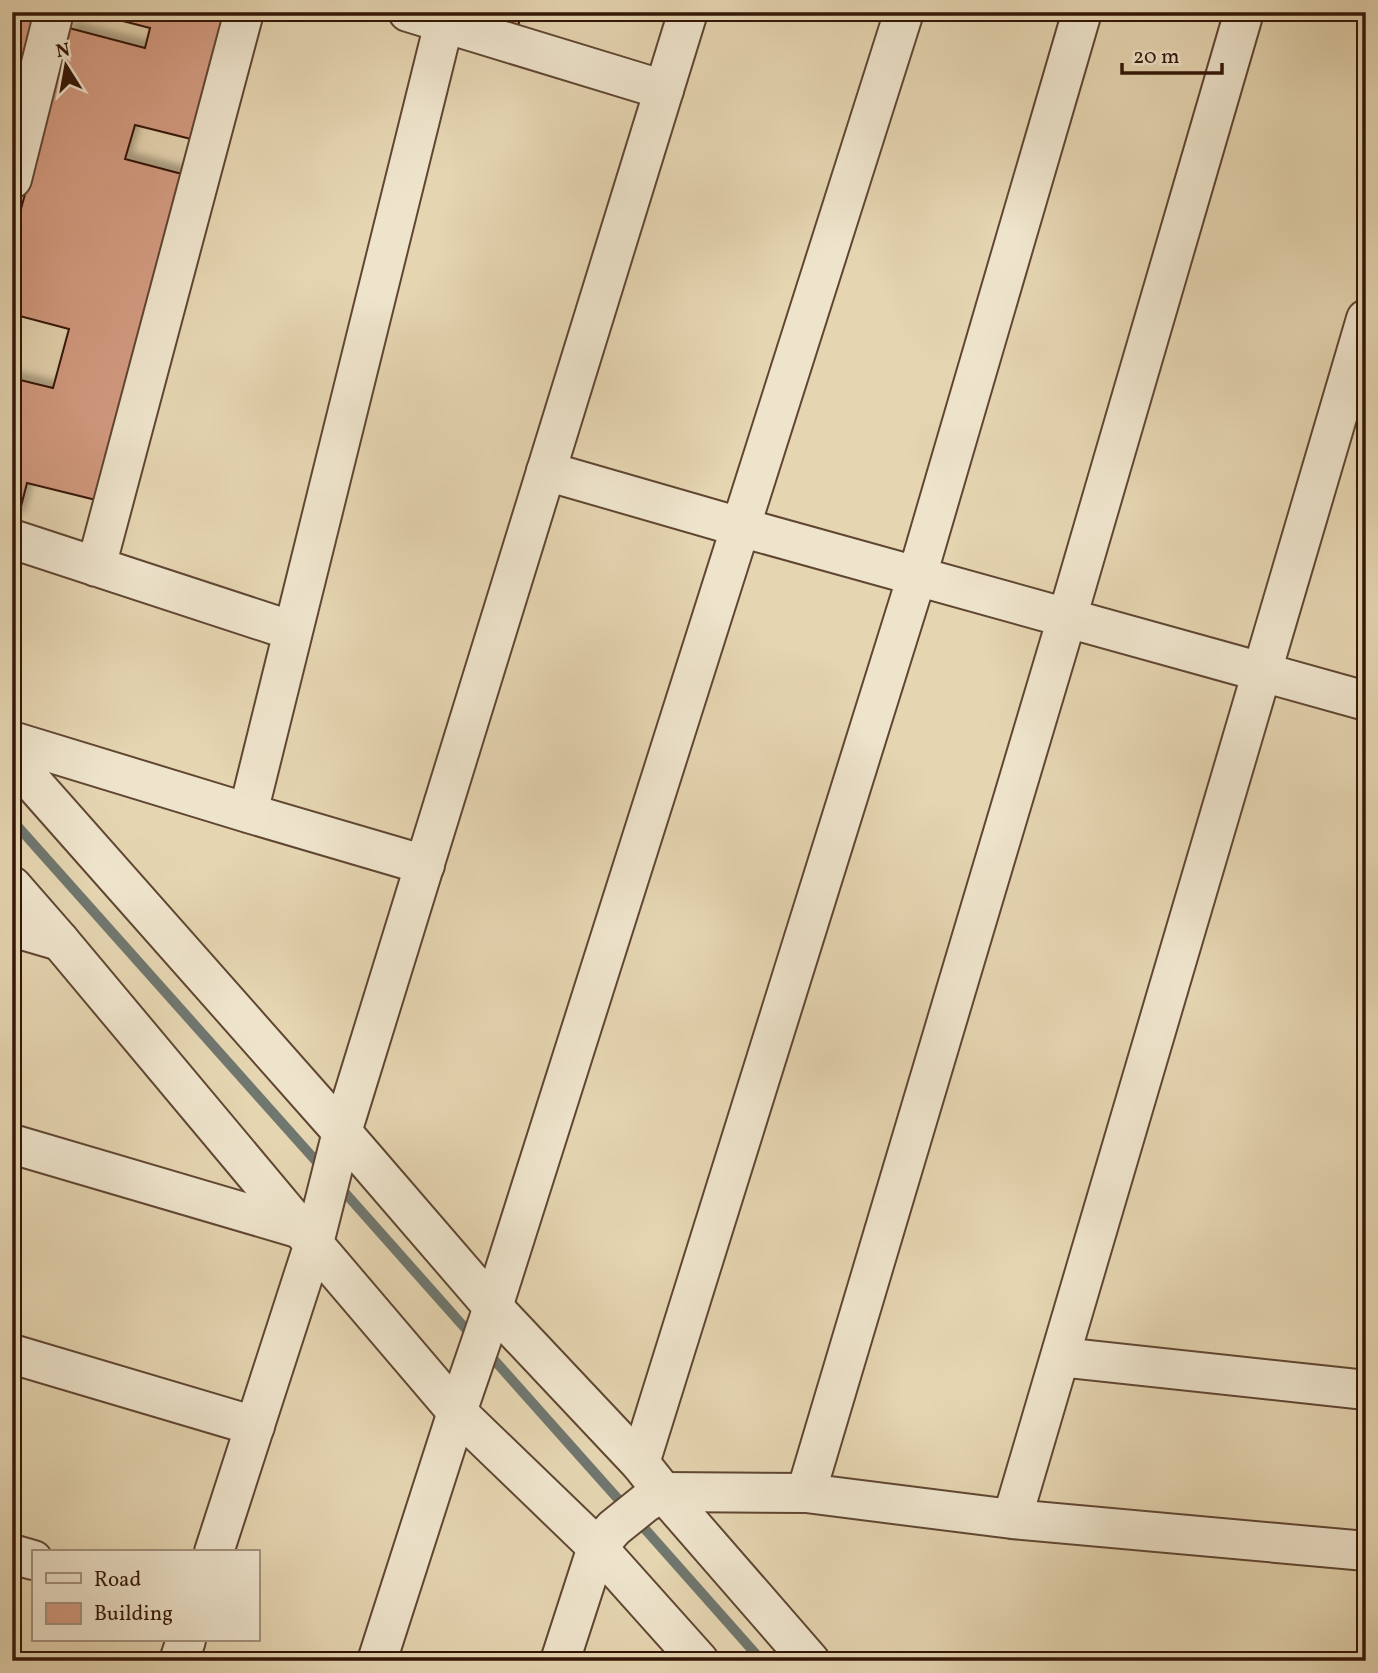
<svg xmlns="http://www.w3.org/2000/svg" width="1378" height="1673" viewBox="0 0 1378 1673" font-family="Vollkorn,serif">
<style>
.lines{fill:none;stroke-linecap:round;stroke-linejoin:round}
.stream{stroke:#70776f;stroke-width:10}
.building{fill:#d39b81;stroke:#341607;stroke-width:2;filter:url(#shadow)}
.minor-casing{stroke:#604632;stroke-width:42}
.tertiary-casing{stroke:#604632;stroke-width:42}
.minor{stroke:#eee4cc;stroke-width:38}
.tertiary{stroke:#eee4cc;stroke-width:38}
</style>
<defs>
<filter id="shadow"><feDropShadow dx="6" dy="-6" stdDeviation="3.5" flood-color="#0004"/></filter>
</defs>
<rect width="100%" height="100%" fill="#e5d5b1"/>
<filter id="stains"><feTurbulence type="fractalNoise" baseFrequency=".00286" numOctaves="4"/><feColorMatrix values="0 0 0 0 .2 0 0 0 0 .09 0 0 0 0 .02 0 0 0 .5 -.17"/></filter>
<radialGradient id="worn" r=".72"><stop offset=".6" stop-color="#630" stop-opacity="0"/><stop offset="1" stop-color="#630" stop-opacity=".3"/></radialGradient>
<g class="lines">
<path class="stream" d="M 12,820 L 324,1170
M 339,1186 L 473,1337
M 488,1353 L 627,1509
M 637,1520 L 762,1661"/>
</g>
<path class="building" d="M 12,12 L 43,12 L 12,117 Z
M 88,12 L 225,12 L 191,139 L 135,125 L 125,159 L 182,174 L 96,500 L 27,483 L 18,518 L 12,517 L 12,378 L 53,388 L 69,329 L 12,314 L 12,243 L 69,28 L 145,48 L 150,28 Z
M 472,12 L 522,12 L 518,26 Z"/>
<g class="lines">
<defs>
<path id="minor" d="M 408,12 L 664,90
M 12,179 L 54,12
M 546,471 L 740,527 L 1366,701
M 12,539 L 293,631
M 96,567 L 244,12
M 12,741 L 248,813 L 425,865
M 248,813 L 444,23
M 12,927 L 60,941
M 12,1144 L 301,1229
M 12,1354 L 255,1426
M 1060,1357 L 1366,1390
M 640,1463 L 917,576 L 1082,12
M 806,1493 L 1067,618 L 1244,12
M 1012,1519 L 1366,319
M 12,1554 L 33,1560
M 377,1661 L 457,1412 L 493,1307 L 904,12
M 560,1661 L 597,1547 L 614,1528 L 645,1503 L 663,1492 L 806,1493 L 1012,1519 L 1366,1551"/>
<path id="tertiary" d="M 12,759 L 342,1132 L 493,1307 L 640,1463 L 663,1492 L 810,1661
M 12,886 L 60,941 L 301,1229 L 457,1412 L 597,1547 L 699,1661
M 214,1552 L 314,1243 L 342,1132 L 688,12
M 179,1661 L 186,1640"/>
</defs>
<use href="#minor" class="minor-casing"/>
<use href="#tertiary" class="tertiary-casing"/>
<use href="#minor" class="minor"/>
<use href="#tertiary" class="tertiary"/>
</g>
<rect width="1378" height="1673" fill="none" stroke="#e5d5b1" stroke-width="42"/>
<rect x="14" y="14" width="1350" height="1645" fill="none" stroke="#341607" stroke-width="3.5"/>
<rect x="21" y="21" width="1336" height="1631" fill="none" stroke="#341607" stroke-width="2"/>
<rect x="32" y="1550" width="228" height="91" fill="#eee4cc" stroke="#a4927d" stroke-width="2"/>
<rect x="46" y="1573" width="35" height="10" fill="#eee4cc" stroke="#a4927d" stroke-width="2"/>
<text x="94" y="1586" font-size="21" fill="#341607">Road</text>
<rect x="46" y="1603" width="35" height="21" fill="#d39b81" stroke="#a4927d" stroke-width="2"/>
<text x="94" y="1620" font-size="21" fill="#341607">Building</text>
<g transform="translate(66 66) rotate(349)" stroke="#eee4cc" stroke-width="5" paint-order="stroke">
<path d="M0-5L12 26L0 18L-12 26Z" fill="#341607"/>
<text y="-10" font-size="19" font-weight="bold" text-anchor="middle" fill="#341607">N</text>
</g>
<path d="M1122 63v10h100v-10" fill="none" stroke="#341607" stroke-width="3.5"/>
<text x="1133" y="63" font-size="21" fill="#341607" stroke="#eee4cc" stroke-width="5" paint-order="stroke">20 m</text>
<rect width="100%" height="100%" filter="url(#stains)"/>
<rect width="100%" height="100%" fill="url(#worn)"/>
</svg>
